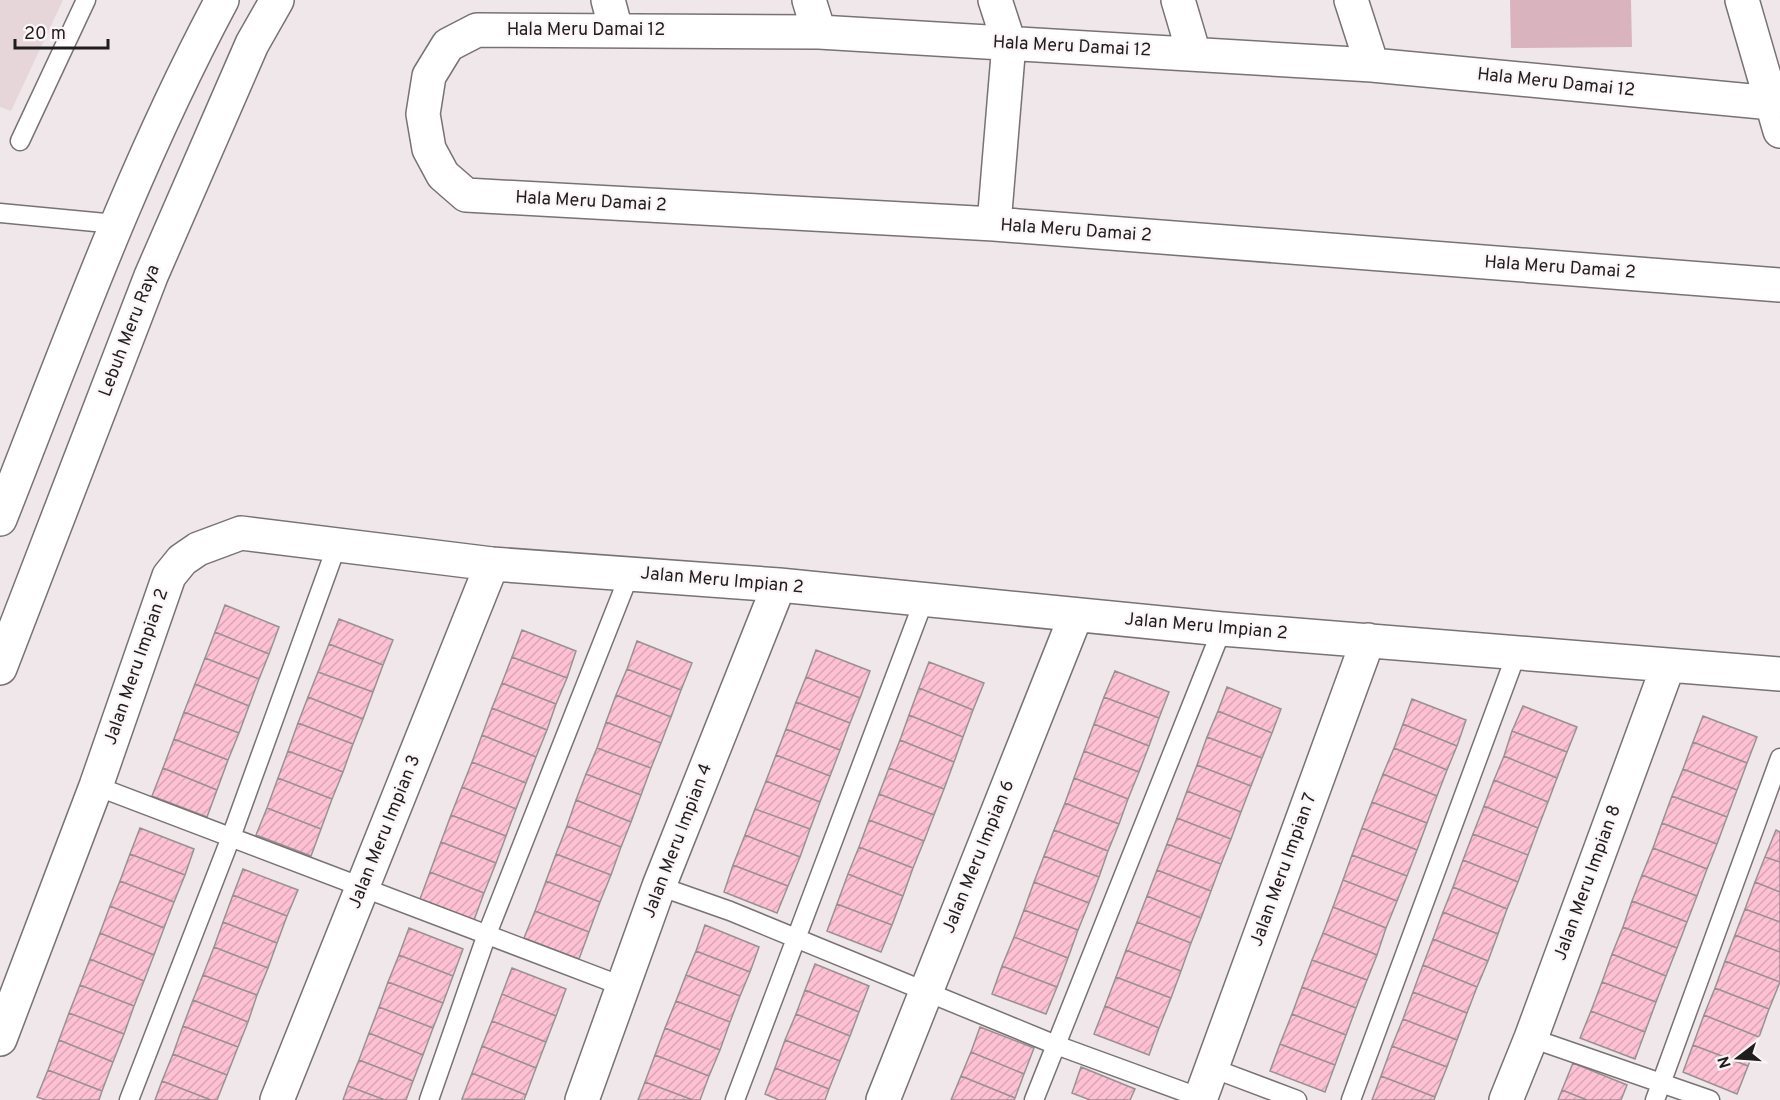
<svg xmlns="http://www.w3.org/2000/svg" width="1780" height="1100" viewBox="0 0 1780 1100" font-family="Overpass,sans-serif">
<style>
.built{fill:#e6d6da}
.garden{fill:#d9b4bf}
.building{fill:url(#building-hatch);stroke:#989193;stroke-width:1.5}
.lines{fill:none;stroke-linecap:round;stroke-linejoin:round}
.lane-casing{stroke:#787274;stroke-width:21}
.street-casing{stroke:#787274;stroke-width:36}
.secondary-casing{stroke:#787274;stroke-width:36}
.lane{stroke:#fff;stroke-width:18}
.street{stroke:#fff;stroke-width:33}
.secondary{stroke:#fff;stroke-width:33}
.labels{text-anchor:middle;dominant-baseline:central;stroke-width:4.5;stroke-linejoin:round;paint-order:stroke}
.street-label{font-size:18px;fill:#201d1e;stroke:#fcf5f7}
</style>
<defs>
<pattern id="building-hatch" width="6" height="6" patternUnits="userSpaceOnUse" patternTransform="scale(1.5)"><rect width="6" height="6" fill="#fec1d4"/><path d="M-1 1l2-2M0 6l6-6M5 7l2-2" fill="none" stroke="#d9a5b6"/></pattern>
</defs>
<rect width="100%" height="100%" fill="#efe7e9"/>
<path class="built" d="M 0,0 L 63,0 L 11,111 L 0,107 Z"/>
<path class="garden" d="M 1510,0 L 1631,0 L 1632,47 L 1511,48 Z"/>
<path class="building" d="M 225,605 L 279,627 L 269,654 L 215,632 Z
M 339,619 L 393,640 L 383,665 L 329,644 Z
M 522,630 L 576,651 L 567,678 L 512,657 Z
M 215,632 L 269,654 L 259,679 L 205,658 Z
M 637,641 L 692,663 L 681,690 L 627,669 Z
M 329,644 L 383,665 L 373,692 L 318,672 Z
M 816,650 L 870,671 L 860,698 L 806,677 Z
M 512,657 L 567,678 L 556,704 L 502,683 Z
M 205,658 L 259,679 L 249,706 L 195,684 Z
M 929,662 L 984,683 L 973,710 L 919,688 Z
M 627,669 L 681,690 L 671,717 L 616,695 Z
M 1115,671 L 1169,692 L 1159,718 L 1104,697 Z
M 318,672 L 373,692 L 363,719 L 308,697 Z
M 806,677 L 860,698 L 850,723 L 796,702 Z
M 502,683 L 556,704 L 547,730 L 492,708 Z
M 195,684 L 249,706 L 239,733 L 184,712 Z
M 1227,687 L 1281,709 L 1272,733 L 1218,711 Z
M 919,688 L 973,710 L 963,737 L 909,715 Z
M 616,695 L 671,717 L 661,743 L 606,722 Z
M 308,697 L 363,719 L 353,744 L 298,723 Z
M 1104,697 L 1159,718 L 1149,746 L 1094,724 Z
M 1412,699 L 1466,720 L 1457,746 L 1403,724 Z
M 796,702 L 850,723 L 840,750 L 786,729 Z
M 1523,706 L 1577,727 L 1567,752 L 1512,731 Z
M 492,708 L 547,730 L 536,757 L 482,735 Z
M 1218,711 L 1272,733 L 1262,758 L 1207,737 Z
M 184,712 L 239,733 L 228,760 L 174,739 Z
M 909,715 L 963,737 L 954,762 L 900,740 Z
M 1703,716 L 1757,737 L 1747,763 L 1693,742 Z
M 606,722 L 661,743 L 651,768 L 597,748 Z
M 298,723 L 353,744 L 343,772 L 288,751 Z
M 1094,724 L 1149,746 L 1139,772 L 1084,751 Z
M 1403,724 L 1457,746 L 1447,770 L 1394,748 Z
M 786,729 L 840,750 L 830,776 L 776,755 Z
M 1512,731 L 1567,752 L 1557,778 L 1504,756 Z
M 482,735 L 536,757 L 526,783 L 472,762 Z
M 1207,737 L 1262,758 L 1251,786 L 1197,765 Z
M 174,739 L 228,760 L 217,790 L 163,768 Z
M 900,740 L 954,762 L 944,789 L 889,768 Z
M 1693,742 L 1747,763 L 1737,790 L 1683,769 Z
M 597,748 L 651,768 L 641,795 L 586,774 Z
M 1394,748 L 1447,770 L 1437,796 L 1383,774 Z
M 288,751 L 343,772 L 332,799 L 278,778 Z
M 1084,751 L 1139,772 L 1128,799 L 1074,778 Z
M 776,755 L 830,776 L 820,802 L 766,781 Z
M 1504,756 L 1557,778 L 1548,802 L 1494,780 Z
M 472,762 L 526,783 L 516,809 L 462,787 Z
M 1197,765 L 1251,786 L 1241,812 L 1187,791 Z
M 163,768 L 217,790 L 207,817 L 152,796 Z
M 889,768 L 944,789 L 934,815 L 879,794 Z
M 1683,769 L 1737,790 L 1727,817 L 1672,796 Z
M 586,774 L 641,795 L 631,822 L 576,800 Z
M 1383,774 L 1437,796 L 1427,823 L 1372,802 Z
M 278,778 L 332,799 L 321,829 L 267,808 Z
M 1074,778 L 1128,799 L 1119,824 L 1065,803 Z
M 1494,780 L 1548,802 L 1538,828 L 1484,806 Z
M 766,781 L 820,802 L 810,829 L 755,809 Z
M 462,787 L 516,809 L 506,836 L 451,815 Z
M 1187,791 L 1241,812 L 1231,839 L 1177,818 Z
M 879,794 L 934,815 L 924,841 L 869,820 Z
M 1672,796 L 1727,817 L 1717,844 L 1662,823 Z
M 576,800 L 631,822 L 621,847 L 567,826 Z
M 1372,802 L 1427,823 L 1417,850 L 1362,828 Z
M 1065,803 L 1119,824 L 1108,851 L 1054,830 Z
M 1484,806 L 1538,828 L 1528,855 L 1473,834 Z
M 267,808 L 321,829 L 311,856 L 256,835 Z
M 755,809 L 810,829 L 800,857 L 745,835 Z
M 451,815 L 506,836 L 496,863 L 441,842 Z
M 1177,818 L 1231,839 L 1221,864 L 1167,844 Z
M 869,820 L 924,841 L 913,868 L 859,847 Z
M 1662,823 L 1717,844 L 1707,869 L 1653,848 Z
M 567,826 L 621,847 L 611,875 L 556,854 Z
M 140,828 L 194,849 L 185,875 L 130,854 Z
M 1362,828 L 1417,850 L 1407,876 L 1352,855 Z
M 1054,830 L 1108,851 L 1099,877 L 1044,856 Z
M 1776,830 L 1780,832 L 1780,862 L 1765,857 Z
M 1473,834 L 1528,855 L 1518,882 L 1463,860 Z
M 745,835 L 800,857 L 788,886 L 733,865 Z
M 441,842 L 496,863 L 484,893 L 430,872 Z
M 1167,844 L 1221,864 L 1211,891 L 1157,870 Z
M 859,847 L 913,868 L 903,896 L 848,874 Z
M 1653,848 L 1707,869 L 1697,896 L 1642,875 Z
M 130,854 L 185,875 L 174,902 L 120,881 Z
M 556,854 L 611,875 L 600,902 L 546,881 Z
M 1352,855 L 1407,876 L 1397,901 L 1343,880 Z
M 1044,856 L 1099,877 L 1089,903 L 1034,882 Z
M 1765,857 L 1780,862 L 1780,892 L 1755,882 Z
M 1463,860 L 1518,882 L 1507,909 L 1453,887 Z
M 733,865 L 788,886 L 777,913 L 724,892 Z
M 243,869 L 298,890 L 287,916 L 233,895 Z
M 1157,870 L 1211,891 L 1201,918 L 1147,896 Z
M 430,872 L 484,893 L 474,920 L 420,899 Z
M 848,874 L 903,896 L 892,925 L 837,904 Z
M 1642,875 L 1697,896 L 1687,922 L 1632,901 Z
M 1343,880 L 1397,901 L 1386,928 L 1333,907 Z
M 120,881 L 174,902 L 164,928 L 110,906 Z
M 546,881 L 600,902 L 589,932 L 535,911 Z
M 1034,882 L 1089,903 L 1078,930 L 1024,910 Z
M 1755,882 L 1780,892 L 1780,922 L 1745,909 Z
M 1453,887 L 1507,909 L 1498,934 L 1443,912 Z
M 233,895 L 287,916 L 277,943 L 223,922 Z
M 1147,896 L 1201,918 L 1191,943 L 1137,922 Z
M 1632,901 L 1687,922 L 1677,948 L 1623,927 Z
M 837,904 L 892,925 L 881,952 L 827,931 Z
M 110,906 L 164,928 L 154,955 L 100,933 Z
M 1333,907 L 1386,928 L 1377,955 L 1323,933 Z
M 1745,909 L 1780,922 L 1780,952 L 1735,935 Z
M 1024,910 L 1078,930 L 1068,958 L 1014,937 Z
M 535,911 L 589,932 L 579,959 L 524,938 Z
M 1443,912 L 1498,934 L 1488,961 L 1433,939 Z
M 223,922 L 277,943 L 268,968 L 214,947 Z
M 1137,922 L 1191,943 L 1181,971 L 1126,950 Z
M 705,925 L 759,947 L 750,972 L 696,951 Z
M 1623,927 L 1677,948 L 1666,976 L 1612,954 Z
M 409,928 L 463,949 L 453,976 L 399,955 Z
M 100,933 L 154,955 L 144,981 L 90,959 Z
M 1323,933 L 1377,955 L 1367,980 L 1312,960 Z
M 1735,935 L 1780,952 L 1780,982 L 1725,961 Z
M 1014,937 L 1068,958 L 1057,987 L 1002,966 Z
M 1433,939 L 1488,961 L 1477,987 L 1423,965 Z
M 214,947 L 268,968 L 257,995 L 203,975 Z
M 1126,950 L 1181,971 L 1171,998 L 1116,977 Z
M 696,951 L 750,972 L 740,996 L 686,975 Z
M 1612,954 L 1666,976 L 1656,1002 L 1602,982 Z
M 399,955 L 453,976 L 443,1003 L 388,982 Z
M 90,959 L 144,981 L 134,1006 L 80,985 Z
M 1312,960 L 1367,980 L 1356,1008 L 1302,987 Z
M 1725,961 L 1780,982 L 1769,1009 L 1715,988 Z
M 815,964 L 869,986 L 859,1012 L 805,990 Z
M 1423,965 L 1477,987 L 1467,1013 L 1413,992 Z
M 1002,966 L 1057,987 L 1046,1014 L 992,994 Z
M 512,968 L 566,989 L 556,1016 L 502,994 Z
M 203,975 L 257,995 L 248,1022 L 193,1000 Z
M 686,975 L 740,996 L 730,1022 L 676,1001 Z
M 1116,977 L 1171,998 L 1159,1028 L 1105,1006 Z
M 388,982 L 443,1003 L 433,1028 L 379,1007 Z
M 1602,982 L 1656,1002 L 1645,1032 L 1591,1011 Z
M 80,985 L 134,1006 L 124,1034 L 69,1013 Z
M 1302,987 L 1356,1008 L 1346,1035 L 1292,1014 Z
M 1715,988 L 1769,1009 L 1759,1037 L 1704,1015 Z
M 805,990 L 859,1012 L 850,1036 L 796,1014 Z
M 1413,992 L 1467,1013 L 1457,1040 L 1403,1019 Z
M 502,994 L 556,1016 L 546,1042 L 492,1021 Z
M 193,1000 L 248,1022 L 238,1047 L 183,1026 Z
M 676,1001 L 730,1022 L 720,1050 L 665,1028 Z
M 1105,1006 L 1159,1028 L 1149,1055 L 1094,1034 Z
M 379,1007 L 433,1028 L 423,1055 L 369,1033 Z
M 1591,1011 L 1645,1032 L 1635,1059 L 1580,1038 Z
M 69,1013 L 124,1034 L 113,1062 L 59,1040 Z
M 796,1014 L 850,1036 L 840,1061 L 785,1040 Z
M 1292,1014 L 1346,1035 L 1335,1065 L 1280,1044 Z
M 1704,1015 L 1759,1037 L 1748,1066 L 1693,1045 Z
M 1403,1019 L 1457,1040 L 1447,1067 L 1392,1046 Z
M 492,1021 L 546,1042 L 536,1068 L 482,1046 Z
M 183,1026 L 238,1047 L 227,1075 L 173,1054 Z
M 980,1027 L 1034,1048 L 1024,1074 L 971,1052 Z
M 665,1028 L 720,1050 L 709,1076 L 655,1055 Z
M 369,1033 L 423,1055 L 413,1081 L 359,1060 Z
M 59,1040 L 113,1062 L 102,1091 L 48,1070 Z
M 785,1040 L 840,1061 L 829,1089 L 775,1068 Z
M 1280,1044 L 1335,1065 L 1325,1092 L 1270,1071 Z
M 1693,1045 L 1748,1066 L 1737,1094 L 1683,1072 Z
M 482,1046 L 536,1068 L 526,1095 L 472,1073 Z
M 1392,1046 L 1447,1067 L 1435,1097 L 1381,1076 Z
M 971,1052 L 1024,1074 L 1015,1098 L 961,1076 Z
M 173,1054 L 227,1075 L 217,1100 L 211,1100 L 162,1081 Z
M 655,1055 L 709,1076 L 700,1100 L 693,1100 L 645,1082 Z
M 359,1060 L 413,1081 L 406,1100 L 385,1100 L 348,1086 Z
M 1573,1063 L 1627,1085 L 1621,1100 L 1587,1100 L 1562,1090 Z
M 1081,1067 L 1135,1089 L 1130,1100 L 1090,1100 L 1072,1093 Z
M 775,1068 L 829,1089 L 825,1100 L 779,1100 L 765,1094 Z
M 48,1070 L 102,1091 L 99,1100 L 46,1100 L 37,1097 Z
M 472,1073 L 526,1095 L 524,1100 L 462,1099 Z
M 961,1076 L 1015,1098 L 1014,1100 L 951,1100 Z
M 1381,1076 L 1435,1097 L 1434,1100 L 1372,1100 Z
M 162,1081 L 211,1100 L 155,1100 Z
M 645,1082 L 693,1100 L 638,1100 Z
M 348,1086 L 385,1100 L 343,1100 Z
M 1562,1090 L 1587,1100 L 1558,1100 Z"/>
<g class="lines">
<defs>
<path id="lane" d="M 20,141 L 86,0
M 0,213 L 116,224
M 96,786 L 622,986
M 659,886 L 730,911 L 1056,1045 L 1201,1098
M 1531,1038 L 1710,1100
M 1212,1068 L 1297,1100
M 129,1100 L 231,837 L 337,545
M 429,1100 L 487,934 L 630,573
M 735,1100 L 924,600
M 1034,1100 L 1222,629
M 1351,1100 L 1517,652
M 1655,1100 L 1780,758"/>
<path id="street" d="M 608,0 L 616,30
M 809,0 L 819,32
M 1178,0 L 1194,54
M 1351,0 L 1372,65
M 1742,0 L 1780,131
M 1772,103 L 1372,65 L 819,32 L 477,30 L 448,45 L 429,76 L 423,114 L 429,149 L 443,175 L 466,195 L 994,224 L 1780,285
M 994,224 L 1009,43 L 995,0
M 0,1039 L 96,786 L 169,576 L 182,560 L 198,549 L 241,533 L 492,564 L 779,585 L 1222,629 L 1780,674
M 277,1100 L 492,564
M 582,1100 L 659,886 L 779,585
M 883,1100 L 1076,615
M 1200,1100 L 1368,640
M 1506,1100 L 1531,1038 L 1668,666"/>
<path id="secondary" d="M 0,519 C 69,344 133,166 222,0
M 0,668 L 151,276 L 252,44 L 277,0"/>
</defs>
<use href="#lane" class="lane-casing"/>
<use href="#street" class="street-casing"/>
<use href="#secondary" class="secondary-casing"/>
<use href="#lane" class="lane"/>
<use href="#street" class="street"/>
<use href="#secondary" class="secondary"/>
</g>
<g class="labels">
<g class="street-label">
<text x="586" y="30">Hala Meru Damai 12</text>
<text transform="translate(1072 47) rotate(3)">Hala Meru Damai 12</text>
<text transform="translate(1556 83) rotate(6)">Hala Meru Damai 12</text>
<text transform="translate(591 202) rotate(3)">Hala Meru Damai 2</text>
<text transform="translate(1076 231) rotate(4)">Hala Meru Damai 2</text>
<text transform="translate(1560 268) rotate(4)">Hala Meru Damai 2</text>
<text transform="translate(130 331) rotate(-69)">Lebuh Meru Raya</text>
<text transform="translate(722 581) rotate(5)">Jalan Meru Impian 2</text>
<text transform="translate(1206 627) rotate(5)">Jalan Meru Impian 2</text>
<text transform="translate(137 667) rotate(-71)">Jalan Meru Impian 2</text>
<text transform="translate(385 832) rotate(-68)">Jalan Meru Impian 3</text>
<text transform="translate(678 841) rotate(-69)">Jalan Meru Impian 4</text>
<text transform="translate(979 857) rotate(-68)">Jalan Meru Impian 6</text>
<text transform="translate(1284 870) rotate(-70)">Jalan Meru Impian 7</text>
<text transform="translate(1588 883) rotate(-70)">Jalan Meru Impian 8</text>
</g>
</g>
<g transform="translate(1738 1058) rotate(253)" stroke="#fcf5f7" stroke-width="4.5" paint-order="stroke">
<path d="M0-4.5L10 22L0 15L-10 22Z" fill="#201d1e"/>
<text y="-9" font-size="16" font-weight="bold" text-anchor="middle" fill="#201d1e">N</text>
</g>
<path d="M15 39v9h93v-9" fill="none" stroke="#201d1e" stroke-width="3"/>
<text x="24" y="39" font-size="18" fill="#201d1e" stroke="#fcf5f7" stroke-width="4.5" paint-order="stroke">20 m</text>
</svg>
